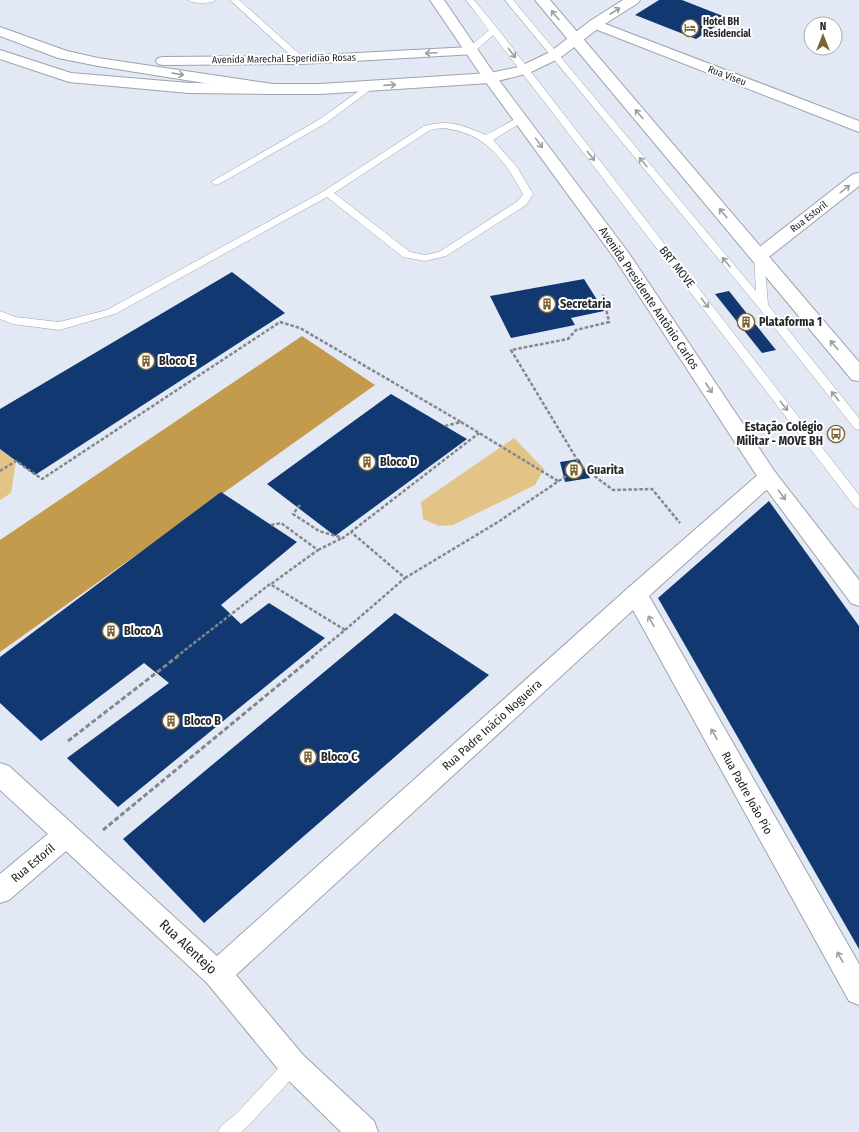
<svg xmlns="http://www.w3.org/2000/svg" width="859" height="1132" viewBox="0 0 859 1132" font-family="'Fira Sans Condensed',sans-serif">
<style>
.green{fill:#e4c387}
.forest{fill:#c49b4c}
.building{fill:#123872}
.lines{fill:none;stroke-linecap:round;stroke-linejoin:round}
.lane-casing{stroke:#9ca3ad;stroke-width:1}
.street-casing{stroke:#9ca3ad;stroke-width:2}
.secondary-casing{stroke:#9ca3ad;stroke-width:2}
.highway-casing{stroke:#9ca3ad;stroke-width:2}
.path-far1{stroke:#83888f;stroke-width:2.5;stroke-dasharray:3.5 2;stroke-linecap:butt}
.path{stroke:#83888f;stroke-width:3;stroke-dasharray:5 2.5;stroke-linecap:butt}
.lane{fill:#fff;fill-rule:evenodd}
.street{fill:#fff;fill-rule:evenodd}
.secondary{fill:#fff;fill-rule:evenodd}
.highway{fill:#fff;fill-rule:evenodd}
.oneway{stroke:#9d9ea0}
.labels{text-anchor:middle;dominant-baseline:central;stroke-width:4;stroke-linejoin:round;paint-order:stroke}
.far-poi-label{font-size:10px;font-weight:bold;fill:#25272b;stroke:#fff;text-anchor:start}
.far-street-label{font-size:10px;fill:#25272b;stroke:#fff}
.street-label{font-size:12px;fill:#25272b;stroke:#fff}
.poi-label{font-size:12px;font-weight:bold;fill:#25272b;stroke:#fff;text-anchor:start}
.near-street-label{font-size:14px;fill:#25272b;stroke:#fff}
</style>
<rect width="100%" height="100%" fill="#e2e9f4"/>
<path class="green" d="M 514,438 L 544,469 L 535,485 L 453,525 L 439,526 L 423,519 L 421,502 Z
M 0,449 L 16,461 L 11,493 L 0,500 Z"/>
<path class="forest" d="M 302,336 L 375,385 L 0,652 L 0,540 Z"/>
<path class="building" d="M 659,0 L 682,0 L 728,18 L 696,39 L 635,15 Z
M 232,272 L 285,313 L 35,475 L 0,449 L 0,409 Z
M 584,279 L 604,311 L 571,318 L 575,325 L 511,338 L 490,296 Z
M 729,291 L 776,350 L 762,353 L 715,294 Z
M 391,394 L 467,439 L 335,536 L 267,484 Z
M 579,459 L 590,478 L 565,482 L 560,462 Z
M 221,492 L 297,542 L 221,605 L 241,624 L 269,603 L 325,638 L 118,807 L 67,758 L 169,683 L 144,663 L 41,741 L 0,703 L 0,657 Z
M 769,501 L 859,626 L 859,949 L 658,598 Z
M 395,613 L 489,675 L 204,923 L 123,839 Z"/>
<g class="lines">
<defs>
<path id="lane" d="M 188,0 L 216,0 C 211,4 193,4 188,0 Z
M 230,0 L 239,0 L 304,58 L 305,60 L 304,62 L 298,62 Z
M 466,0 L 474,0 L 497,28 L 859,495 L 859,509 L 855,507 L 493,35 L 473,53 L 467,53 L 466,51 L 467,49 L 489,30 Z
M 505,0 L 513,0 L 756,291 L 754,256 L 759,253 L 763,254 L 764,256 L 768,305 L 859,418 L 859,430 L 855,429 L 759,308 Z
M 370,83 L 373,84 L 375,86 L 373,88 L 326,123 L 219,184 L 216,185 L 211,182 L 320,119 Z
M 521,116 L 524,117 L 526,119 L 524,121 L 493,140 L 517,167 L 533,194 L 526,205 L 446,256 L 425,261 L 403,257 L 327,197 L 115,314 L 59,330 L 13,324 L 0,319 L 0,311 L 15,317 L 59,322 L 107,310 L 324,191 L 424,126 C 451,119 461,125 486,135 ZM 441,128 C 484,131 504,159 523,194 L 518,201 L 439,252 L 425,255 L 410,252 L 334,193 L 430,130 Z
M 293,1056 L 299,1059 L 302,1065 L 299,1071 L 249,1125 L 241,1132 L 218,1132 L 221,1126 L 237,1113 L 287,1059 Z"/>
<path id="street" d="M 595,20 L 859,121 L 859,132 L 590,27 L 588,24 L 590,21 Z
M 0,50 L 71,73 L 189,83 L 273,84 L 278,86 L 281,89 L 278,92 L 273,94 L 189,93 L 69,82 L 0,59 Z
M 768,470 L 775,472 L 778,477 L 775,482 L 649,596 L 859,964 L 859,1005 L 849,1001 L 633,610 L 236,975 L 303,1055 L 374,1121 L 378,1132 L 341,1132 L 283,1075 L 207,983 L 66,851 L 9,900 L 0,903 L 0,874 L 48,834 L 0,790 L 0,763 L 9,766 L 217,956 L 628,588 L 761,472 Z"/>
<path id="secondary" d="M 623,0 L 640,0 L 638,3 L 600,27 L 560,58 L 529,73 L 490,83 L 320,94 L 273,94 L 98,66 L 58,58 L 0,36 L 0,27 L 67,51 L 98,58 L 273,84 L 320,84 L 490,73 L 519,67 L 550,52 L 590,21 Z
M 470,47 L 475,48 L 477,51 L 475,54 L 301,64 L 163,65 L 158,64 L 156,61 L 158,58 L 163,57 L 301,56 Z
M 859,173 L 859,186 L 765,260 L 759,261 L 753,260 L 750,256 L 753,252 L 853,174 Z"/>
<path id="highway" d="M 430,0 L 444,0 L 495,75 L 628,252 L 775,472 L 859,580 L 859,606 L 851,603 L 761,482 L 615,259 L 485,81 Z
M 535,0 L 550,0 L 859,362 L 859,381 L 852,380 Z"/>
</defs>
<use href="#lane" class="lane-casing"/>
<use href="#street" class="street-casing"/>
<use href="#secondary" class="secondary-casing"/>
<use href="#highway" class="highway-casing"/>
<path class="path-far1" d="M 445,426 L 461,422 L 558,481
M 581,466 L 511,350 L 568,339 L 576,330 L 609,322 L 603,294
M 0,471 L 16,461 L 42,479 L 280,322 L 300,328 L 461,422
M 300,505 L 293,514 L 319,531 L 343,538 L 479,433
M 271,525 L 281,523 L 318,550 L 271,584
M 318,550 L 342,538
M 405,578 L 498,522 L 581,466 L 613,490 L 652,489 L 680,523
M 345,630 L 405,578 L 351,532
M 176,657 L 270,584 L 345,630 L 312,657"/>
<path class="path" d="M 68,741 L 178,656
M 103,830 L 314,656"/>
<use href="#lane" class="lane"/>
<use href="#street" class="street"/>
<use href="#secondary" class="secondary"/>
<use href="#highway" class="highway"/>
</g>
<defs><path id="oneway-shaft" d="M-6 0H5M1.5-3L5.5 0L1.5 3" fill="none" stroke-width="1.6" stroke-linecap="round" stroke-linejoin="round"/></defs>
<g class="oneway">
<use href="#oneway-shaft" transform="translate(615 11) rotate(-33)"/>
<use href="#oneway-shaft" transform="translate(555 15) rotate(-130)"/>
<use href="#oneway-shaft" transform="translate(431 53) rotate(177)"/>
<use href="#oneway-shaft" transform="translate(512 53) rotate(53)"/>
<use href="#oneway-shaft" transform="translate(178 74) rotate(10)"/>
<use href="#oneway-shaft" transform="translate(390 85) rotate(-4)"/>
<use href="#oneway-shaft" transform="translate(639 114) rotate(-130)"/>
<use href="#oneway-shaft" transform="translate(539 143) rotate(54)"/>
<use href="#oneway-shaft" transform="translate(591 156) rotate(52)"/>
<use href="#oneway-shaft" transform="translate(643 162) rotate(-130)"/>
<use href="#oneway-shaft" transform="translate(845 189) rotate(-38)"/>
<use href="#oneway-shaft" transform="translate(723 213) rotate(-130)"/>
<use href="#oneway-shaft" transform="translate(726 262) rotate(-130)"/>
<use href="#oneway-shaft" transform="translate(705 303) rotate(52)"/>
<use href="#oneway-shaft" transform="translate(834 345) rotate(-130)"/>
<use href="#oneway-shaft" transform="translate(709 388) rotate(57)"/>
<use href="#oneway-shaft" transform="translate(835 396) rotate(-129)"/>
<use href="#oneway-shaft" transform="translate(784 406) rotate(52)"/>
<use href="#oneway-shaft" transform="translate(782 495) rotate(53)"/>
<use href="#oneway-shaft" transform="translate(651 621) rotate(-119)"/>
<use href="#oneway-shaft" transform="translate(714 734) rotate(-119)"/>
<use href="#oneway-shaft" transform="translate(840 957) rotate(-119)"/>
</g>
<defs>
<symbol id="hotel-ring" viewBox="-11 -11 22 22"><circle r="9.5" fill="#fff" stroke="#7c6435" stroke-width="1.5"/><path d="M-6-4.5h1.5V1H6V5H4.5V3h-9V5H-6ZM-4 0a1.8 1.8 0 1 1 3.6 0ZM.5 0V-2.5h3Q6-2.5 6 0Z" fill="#7c6435"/></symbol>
<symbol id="building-ring" viewBox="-11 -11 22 22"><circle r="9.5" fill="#fff" stroke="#7c6435" stroke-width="1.5"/><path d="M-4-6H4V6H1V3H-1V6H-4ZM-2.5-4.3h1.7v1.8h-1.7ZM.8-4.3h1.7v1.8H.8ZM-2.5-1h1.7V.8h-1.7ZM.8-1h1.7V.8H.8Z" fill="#7c6435"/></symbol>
<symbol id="bus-ring" viewBox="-11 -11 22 22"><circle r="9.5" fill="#fff" stroke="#7c6435" stroke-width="1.5"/><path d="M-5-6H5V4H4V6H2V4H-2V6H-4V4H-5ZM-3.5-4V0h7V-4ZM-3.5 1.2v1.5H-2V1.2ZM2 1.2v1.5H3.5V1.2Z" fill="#7c6435"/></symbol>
</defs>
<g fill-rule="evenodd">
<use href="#hotel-ring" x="680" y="18" width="20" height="20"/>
<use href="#building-ring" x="537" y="294" width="20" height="20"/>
<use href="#building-ring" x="736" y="312" width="20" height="20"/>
<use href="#building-ring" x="136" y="351" width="20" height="20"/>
<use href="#bus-ring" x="826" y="424" width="20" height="20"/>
<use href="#building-ring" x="357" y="452" width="20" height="20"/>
<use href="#building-ring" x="564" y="460" width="20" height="20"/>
<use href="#building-ring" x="101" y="621" width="20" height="20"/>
<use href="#building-ring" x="161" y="711" width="20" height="20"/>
<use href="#building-ring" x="298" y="747" width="20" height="20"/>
</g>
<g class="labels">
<g class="far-poi-label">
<text x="703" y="22">Hotel BH<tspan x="703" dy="12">Residencial</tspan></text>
</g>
<g class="far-street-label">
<text transform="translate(284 59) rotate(-1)">Avenida Marechal Esperidião Rosas</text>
<text transform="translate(727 76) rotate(21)">Rua Viseu</text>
<text transform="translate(809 217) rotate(-38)">Rua Estoril</text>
</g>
<g class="street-label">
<text transform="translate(677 267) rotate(52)">BRT MOVE</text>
<text transform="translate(649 298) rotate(56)">Avenida Presidente Antônio Carlos</text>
<text transform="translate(492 725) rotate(-42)">Rua Padre Inácio Nogueira</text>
<text transform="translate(747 793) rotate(61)">Rua Padre João Pio</text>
<text transform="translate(33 863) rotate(-40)">Rua Estoril</text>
</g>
<g class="poi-label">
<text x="560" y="304">Secretaria</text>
<text x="759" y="322">Plataforma 1</text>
<text x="159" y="361">Bloco E</text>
<text x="823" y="427" text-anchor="end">Estação Colégio<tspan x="823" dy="14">Militar - MOVE BH</tspan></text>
<text x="380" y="462">Bloco D</text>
<text x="587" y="470">Guarita</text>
<text x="124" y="631">Bloco A</text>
<text x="184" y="721">Bloco B</text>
<text x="321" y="757">Bloco C</text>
</g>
<g class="near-street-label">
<text transform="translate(188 947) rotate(43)">Rua Alentejo</text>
</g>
</g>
<g transform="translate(823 36)"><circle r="19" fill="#ffffff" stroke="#a8a9aa"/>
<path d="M0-3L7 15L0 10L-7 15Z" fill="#7c6435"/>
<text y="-6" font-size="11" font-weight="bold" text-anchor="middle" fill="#25272b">N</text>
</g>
</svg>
